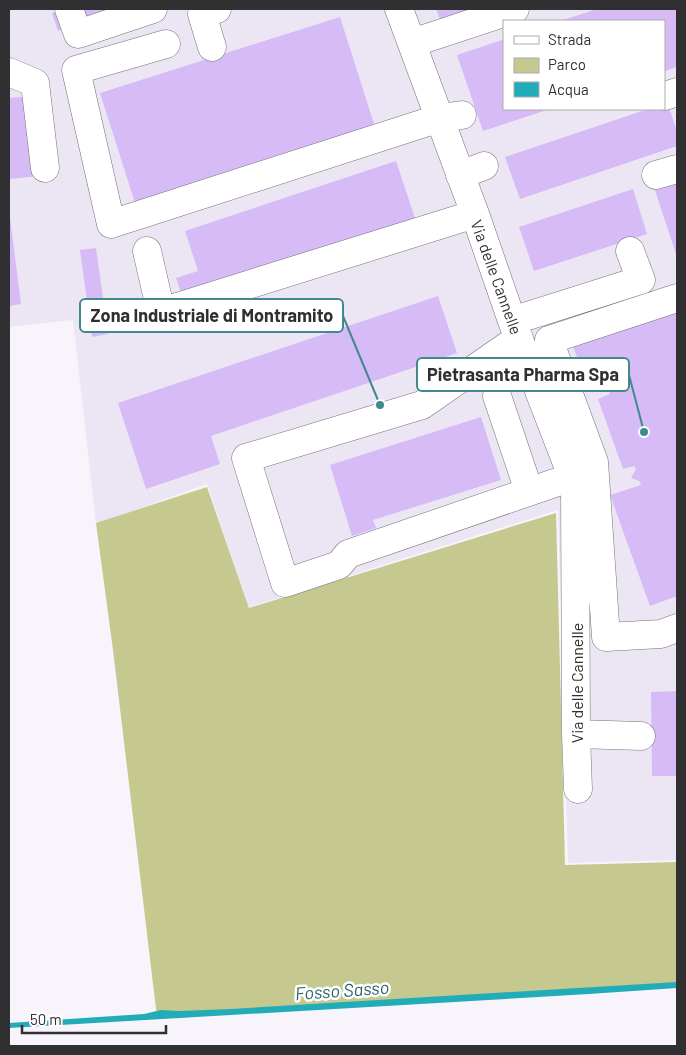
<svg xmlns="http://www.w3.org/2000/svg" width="686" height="1055" viewBox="0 0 686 1055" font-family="Barlow,sans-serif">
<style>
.built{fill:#ece6f4;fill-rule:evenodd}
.green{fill:#c5c88f}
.water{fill:#22acb8}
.building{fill:#d6bbf7}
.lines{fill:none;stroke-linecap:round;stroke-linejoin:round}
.minor-casing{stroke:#747278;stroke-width:29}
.minor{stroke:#fff;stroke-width:28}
.labels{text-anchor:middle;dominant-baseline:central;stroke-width:5;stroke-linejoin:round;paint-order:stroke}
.street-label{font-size:16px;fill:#302f31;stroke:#fff}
.water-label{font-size:18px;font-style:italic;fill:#2d6166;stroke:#fff}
.leader{fill:none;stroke:#41898c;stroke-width:2}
.callout-dot{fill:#41898c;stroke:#fff;stroke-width:2}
.callout{fill:#fff;stroke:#41898c;stroke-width:2}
.callout-label{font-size:18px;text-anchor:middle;font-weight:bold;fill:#302f31}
</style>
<rect width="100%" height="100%" fill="#f7f4fb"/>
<path class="built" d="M 9,9 L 677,9 L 677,860 L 568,863 L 558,510 L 249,607 L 207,484 L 96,524 L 73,320 L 9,327 ZM 505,21 L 665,21 L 665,109 L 505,109 Z"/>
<path class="green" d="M 207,487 L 249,608 L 556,513 L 565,865 L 677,862 L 677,983 L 157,1017 L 113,650 L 96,523 Z"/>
<path class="water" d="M 677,982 L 677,988 L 589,994 L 9,1028 L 9,1023 L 144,1014 L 161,1010 L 179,1011 L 231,1009 Z"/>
<path class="building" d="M 65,9 L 130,9 L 58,31 L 52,13 Z
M 436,9 L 481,9 L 441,22 Z
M 597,9 L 677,9 L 677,67 L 665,71 L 665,21 L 560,21 Z
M 340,17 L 375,127 L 135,203 L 100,93 Z
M 505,39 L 505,109 L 550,109 L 483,131 L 457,55 Z
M 31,96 L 40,176 L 9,179 L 9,98 Z
M 667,102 L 677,131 L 677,146 L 520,199 L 505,157 L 648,109 L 665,109 Z
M 396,161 L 416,221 L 183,298 L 176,278 L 198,271 L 185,231 Z
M 677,176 L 677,257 L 653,184 Z
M 633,189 L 647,234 L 534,271 L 519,227 Z
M 9,209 L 21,304 L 9,306 Z
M 96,248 L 108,334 L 92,337 L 80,250 Z
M 438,296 L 457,353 L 211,436 L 220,464 L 146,489 L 118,403 Z
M 677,312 L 677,596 L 650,606 L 610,495 L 641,485 L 639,481 L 631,478 L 636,469 L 634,466 L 623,469 L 598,399 L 610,394 L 602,372 L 586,379 L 573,347 Z
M 481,417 L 501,480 L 373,520 L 376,528 L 352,536 L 330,465 Z
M 677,691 L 677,776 L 652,776 L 651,692 Z"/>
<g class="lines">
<defs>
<path id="minor" d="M 69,9 L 78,34 L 153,9
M 399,9 L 475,214 L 512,321 L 575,484 L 576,734 L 578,789
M 412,43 L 515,9
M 166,44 L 76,70 L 111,224 L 440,118 L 462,115
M 212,47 L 202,14 L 217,9
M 9,72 L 35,83 L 45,168
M 665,96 L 677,92
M 460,175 L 484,166
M 656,175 L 677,169
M 147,251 L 161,312 L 475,214
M 677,298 L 549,340 L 594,462 L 606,637 L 661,634 L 677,628
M 512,321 L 641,280 L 630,251
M 519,338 L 422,405 L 246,458 L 285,583 L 339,565 L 348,554 L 572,477
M 497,396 L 529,491
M 576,734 L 641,736"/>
</defs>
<use href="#minor" class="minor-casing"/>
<use href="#minor" class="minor"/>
</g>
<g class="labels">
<g class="street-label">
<text transform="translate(497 277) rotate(70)">Via delle Cannelle</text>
<text transform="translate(576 683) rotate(-90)">Via delle Cannelle</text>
</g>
<g class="water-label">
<text transform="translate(342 990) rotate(-4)">Fosso Sasso</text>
</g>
</g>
<path class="leader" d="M380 405L343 316M644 432L629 375"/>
<g class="callout-dot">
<circle cx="380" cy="405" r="5"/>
<circle cx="644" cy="432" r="5"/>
</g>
<g class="callout">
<rect x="80" y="299" width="263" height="33" rx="5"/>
<rect x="417" y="358" width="212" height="33" rx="5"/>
</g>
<g class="callout-label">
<text x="212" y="322">Zona Industriale di Montramito</text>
<text x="523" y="381">Pietrasanta Pharma Spa</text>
</g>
<rect width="686" height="1055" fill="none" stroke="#302f31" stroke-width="20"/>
<rect x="503" y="20" width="162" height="90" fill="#ffffff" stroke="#acacad"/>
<rect x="514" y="36" width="25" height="8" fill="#ffffff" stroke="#acacad"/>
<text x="548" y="45" font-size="15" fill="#302f31">Strada</text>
<rect x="514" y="58" width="25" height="15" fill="#c5c88f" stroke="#acacad"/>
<text x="548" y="70" font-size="15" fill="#302f31">Parco</text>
<rect x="514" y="82" width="25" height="15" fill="#22acb8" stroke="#acacad"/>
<text x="548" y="95" font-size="15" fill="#302f31">Acqua</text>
<path d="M22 1025v8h144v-8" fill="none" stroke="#302f31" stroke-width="2.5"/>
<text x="30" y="1025" font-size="15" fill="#302f31" stroke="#ffffff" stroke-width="4" paint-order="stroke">50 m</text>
</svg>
